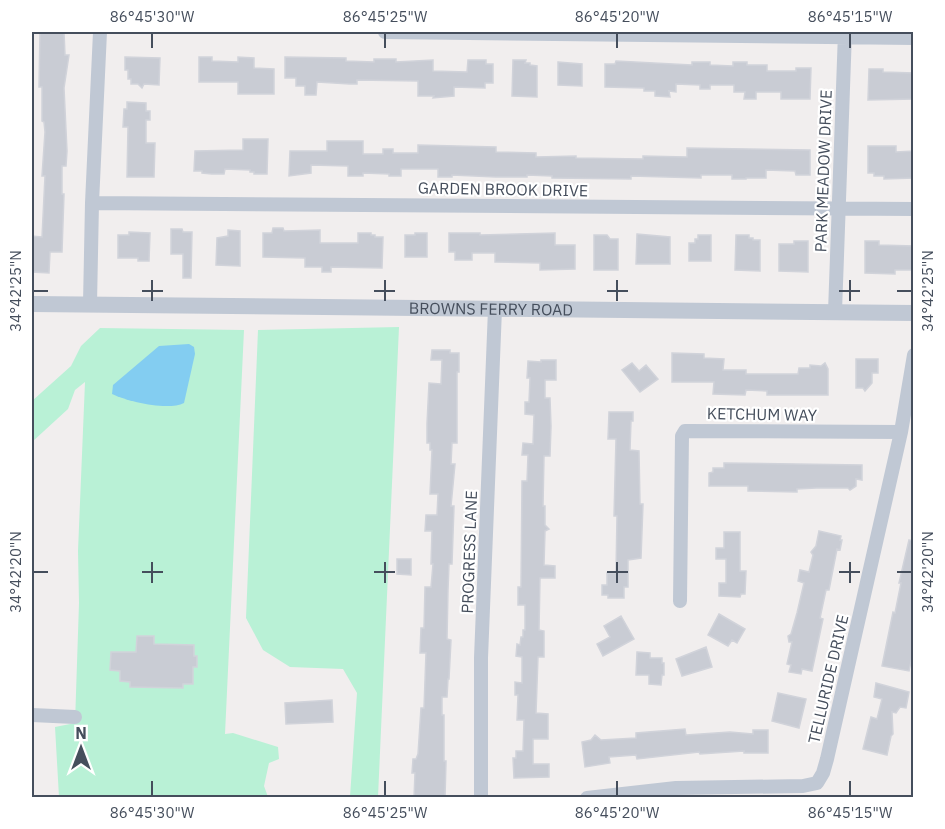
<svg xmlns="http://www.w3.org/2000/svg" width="945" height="829" viewBox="0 0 945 829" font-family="'IBM Plex Sans',sans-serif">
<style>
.green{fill:#b9f1d6}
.water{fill:#83cdf1}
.building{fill:#c9ccd4;stroke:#d1d3da;stroke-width:1.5}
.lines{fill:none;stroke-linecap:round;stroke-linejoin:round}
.minor{stroke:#c0c8d4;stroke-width:14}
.tertiary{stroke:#c0c8d4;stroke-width:16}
.ticks{fill:none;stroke:#454e5c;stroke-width:2}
.labels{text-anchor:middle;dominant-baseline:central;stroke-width:4.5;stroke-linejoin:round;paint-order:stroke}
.street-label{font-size:16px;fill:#454e5c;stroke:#fff}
.neatline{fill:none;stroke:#454e5c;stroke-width:2}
.ticks-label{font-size:15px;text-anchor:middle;fill:#454e5c}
</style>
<rect width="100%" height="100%" fill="#f1eeee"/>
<path class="green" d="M 399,327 L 378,797 L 350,797 L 357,693 L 343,669 L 290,667 L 263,650 L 246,618 L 258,330 Z
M 100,328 L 244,330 L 225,734 L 233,733 L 278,747 L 279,759 L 269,763 L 264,786 L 268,797 L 59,797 L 55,727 L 75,723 L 79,603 L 78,551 L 85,382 L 75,390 L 68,409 L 32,442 L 32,401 L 71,366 L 81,346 Z"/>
<path class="water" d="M 189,344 L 194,347 L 195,354 L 184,403 C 168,411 129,402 112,394 L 113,385 L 159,346 Z"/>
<path class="building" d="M 40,32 L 64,32 L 65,55 L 69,55 L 64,88 L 67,151 L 66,166 L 62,166 L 62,194 L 64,194 L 62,252 L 50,252 L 49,273 L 32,272 L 32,236 L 42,237 L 45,176 L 42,176 L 45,132 L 44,122 L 42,121 L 42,87 L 39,87 Z
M 125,57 L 160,58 L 159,85 L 144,84 L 142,88 L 138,84 L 131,84 L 131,79 L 128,79 L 128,70 L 125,70 Z
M 199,57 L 212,57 L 212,61 L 238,62 L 238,57 L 254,58 L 254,68 L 274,69 L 274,94 L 238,94 L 238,82 L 199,82 Z
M 285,57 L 346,58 L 346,61 L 374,62 L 374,59 L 396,59 L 396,62 L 433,60 L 433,71 L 467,72 L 468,60 L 486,60 L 486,64 L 493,64 L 493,83 L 485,83 L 485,88 L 454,87 L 454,96 L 433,98 L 434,96 L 418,96 L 418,81 L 357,80 L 357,84 L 350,84 L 317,82 L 316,95 L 305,95 L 305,86 L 296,86 L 296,78 L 285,78 Z
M 513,60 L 526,60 L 525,63 L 530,63 L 530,65 L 537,66 L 537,97 L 512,96 Z
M 616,61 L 692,65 L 692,62 L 710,62 L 710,65 L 733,66 L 733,62 L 747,62 L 747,65 L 767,65 L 767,71 L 796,71 L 796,68 L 811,68 L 810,99 L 781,99 L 781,92 L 756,92 L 756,99 L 744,99 L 745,92 L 734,92 L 734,85 L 710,85 L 710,89 L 700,89 L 700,85 L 676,84 L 676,92 L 669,91 L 670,97 L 655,96 L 655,91 L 644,91 L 644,88 L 605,87 L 605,64 L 615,64 Z
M 558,62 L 582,64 L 582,86 L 558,85 Z
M 869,69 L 883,69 L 883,72 L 914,73 L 914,99 L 868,100 Z
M 127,102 L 146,103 L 146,111 L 150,111 L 150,120 L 146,120 L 146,143 L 155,143 L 154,177 L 127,177 L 128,127 L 123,127 L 124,109 L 127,109 Z
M 243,139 L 268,139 L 267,174 L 254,174 L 254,172 L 250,172 L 250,170 L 225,169 L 224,174 L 212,174 L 202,173 L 202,171 L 194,171 L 195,151 L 243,150 Z
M 327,141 L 363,141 L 363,154 L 383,154 L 383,149 L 393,149 L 393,153 L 418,153 L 418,145 L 496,147 L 496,152 L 536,153 L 536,157 L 576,156 L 576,158 L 643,159 L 643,156 L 687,157 L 687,148 L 810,150 L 810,175 L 796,175 L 795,171 L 766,170 L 766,178 L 746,178 L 746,179 L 732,179 L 732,175 L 701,175 L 701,178 L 631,176 L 631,179 L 552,178 L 552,176 L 527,175 L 527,177 L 496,177 L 452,175 L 452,177 L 438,177 L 438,169 L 401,169 L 401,176 L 389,176 L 389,174 L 363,173 L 363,176 L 348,176 L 348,166 L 311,165 L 311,173 L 289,176 L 290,151 L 327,151 Z
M 868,146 L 896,146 L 896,152 L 914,151 L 914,178 L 884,179 L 884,176 L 874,176 L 874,173 L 868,173 Z
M 273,228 L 283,228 L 284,231 L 320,230 L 320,243 L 358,243 L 358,233 L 371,233 L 371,235 L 375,235 L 375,237 L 383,237 L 382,268 L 331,267 L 331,272 L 322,272 L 322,267 L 305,267 L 305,258 L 263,257 L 263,233 L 272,233 Z
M 171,229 L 182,229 L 183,232 L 192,232 L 191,278 L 183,278 L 183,254 L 171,254 Z
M 228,230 L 240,231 L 240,266 L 216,265 L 217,238 L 228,236 Z
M 129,232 L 150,233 L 149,261 L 138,261 L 138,258 L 118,258 L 118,235 L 129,235 Z
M 415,233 L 427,233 L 427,257 L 405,257 L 405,235 L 415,235 Z
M 449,233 L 480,233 L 480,235 L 555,233 L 555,245 L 575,245 L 575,269 L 540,270 L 540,263 L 495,262 L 495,253 L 472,253 L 472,260 L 455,260 L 455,252 L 449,252 Z
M 637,234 L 670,237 L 670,264 L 636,264 Z
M 594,235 L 607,235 L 610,239 L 618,239 L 618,270 L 594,270 Z
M 698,235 L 711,235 L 711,261 L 689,261 L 689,243 L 695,243 L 695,239 L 698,239 Z
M 736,235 L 749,235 L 749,238 L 753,238 L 753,240 L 760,240 L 760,271 L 735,270 Z
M 794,241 L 808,241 L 808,272 L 779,271 L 779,244 L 794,244 Z
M 865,241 L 879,241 L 879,245 L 914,246 L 914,270 L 895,270 L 895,274 L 865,273 Z
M 432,350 L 450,350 L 450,353 L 459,353 L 459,372 L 457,372 L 457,443 L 452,443 L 451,464 L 455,464 L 451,506 L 454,506 L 452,564 L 449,564 L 448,590 L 447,639 L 451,640 L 449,679 L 448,679 L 447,697 L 442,697 L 442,715 L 444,715 L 444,761 L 446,761 L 445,798 L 414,798 L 415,773 L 412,773 L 413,759 L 416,759 L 418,754 L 421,708 L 424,708 L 426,653 L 420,653 L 421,628 L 424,628 L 425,587 L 431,587 L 433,564 L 431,564 L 432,531 L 425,531 L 426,515 L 437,515 L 438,494 L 430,494 L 432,450 L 430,450 L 430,443 L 427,443 L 427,424 L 429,383 L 441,384 L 442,360 L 431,360 Z
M 672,353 L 704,354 L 704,358 L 724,359 L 723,370 L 746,370 L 746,374 L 798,374 L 799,368 L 810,368 L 810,365 L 821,366 L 825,363 L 828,369 L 828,395 L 767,395 L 767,391 L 746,390 L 745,395 L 713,394 L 714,382 L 672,382 Z
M 856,359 L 878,359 L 878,373 L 872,373 L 872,383 L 865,391 L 863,388 L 856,388 Z
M 541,360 L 556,360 L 556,380 L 545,380 L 545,398 L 550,398 L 551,426 L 550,456 L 544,456 L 543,506 L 545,506 L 545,525 L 549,529 L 545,531 L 544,565 L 555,566 L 555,578 L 540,578 L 539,630 L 544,631 L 544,657 L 538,657 L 536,713 L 548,714 L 548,739 L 533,739 L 533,764 L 549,764 L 549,777 L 514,778 L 513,758 L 516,758 L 516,751 L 523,751 L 524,720 L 517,720 L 518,695 L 515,695 L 515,682 L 522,683 L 522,657 L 516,656 L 517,644 L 520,645 L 521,637 L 523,637 L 523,630 L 525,630 L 525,605 L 518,605 L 518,587 L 521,587 L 522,481 L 527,481 L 528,455 L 522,455 L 523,443 L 533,444 L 534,415 L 525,414 L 525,402 L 529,402 L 530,378 L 527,378 L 528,361 L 541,362 Z
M 632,363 L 639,371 L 646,365 L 658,379 L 640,392 L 622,370 Z
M 609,412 L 633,412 L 633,421 L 631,421 L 630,450 L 639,451 L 640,504 L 643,504 L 641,558 L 628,560 L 628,587 L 624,587 L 624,598 L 608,598 L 608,595 L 602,595 L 602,585 L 607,585 L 607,573 L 616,573 L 617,516 L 614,516 L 616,439 L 608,439 Z
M 724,463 L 862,465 L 862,480 L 856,479 L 856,486 L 850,490 L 848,488 L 816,488 L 797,489 L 797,492 L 748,491 L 748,486 L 709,486 L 709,473 L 713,472 L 713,468 L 724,468 Z
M 819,531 L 841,536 L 840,540 L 842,540 L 840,550 L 837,549 L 829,590 L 826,590 L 820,618 L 823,619 L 812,671 L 802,669 L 801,674 L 789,672 L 791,665 L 787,664 L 792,642 L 789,642 L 788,636 L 791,634 L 797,613 L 804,583 L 798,581 L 800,570 L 809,572 L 813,555 L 811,552 L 816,546 Z
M 724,532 L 740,532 L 740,571 L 746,571 L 745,594 L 741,594 L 740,597 L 719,596 L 719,583 L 726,583 L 726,559 L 716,559 L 716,548 L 724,548 Z
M 909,540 L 914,541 L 914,648 L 909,671 L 882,666 L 893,612 L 895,613 L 901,583 L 899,583 Z
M 397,559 L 411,559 L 411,575 L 397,574 Z
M 719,614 L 745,629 L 737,643 L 732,640 L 728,646 L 708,635 Z
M 621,616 L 634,639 L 603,656 L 597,644 L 610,637 L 604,626 Z
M 137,636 L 154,636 L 154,644 L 194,645 L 194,656 L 197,656 L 197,667 L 193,667 L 193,684 L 183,684 L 183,688 L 130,687 L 130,682 L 120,681 L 120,671 L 110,670 L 111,652 L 136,652 Z
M 706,647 L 712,667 L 682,676 L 676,659 Z
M 637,652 L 650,653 L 650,658 L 662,658 L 662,663 L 664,663 L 664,675 L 662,675 L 661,685 L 649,684 L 649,675 L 636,675 Z
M 876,683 L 909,692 L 906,708 L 900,707 L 896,713 L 892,712 L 893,734 L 891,736 L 887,755 L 863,749 L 871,717 L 877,719 L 882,699 L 874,697 Z
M 778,693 L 806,699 L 799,728 L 772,721 Z
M 332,700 L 333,722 L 286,724 L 285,703 Z
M 685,729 L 686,735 L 730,732 L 753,734 L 753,730 L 768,730 L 768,753 L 744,753 L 744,751 L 700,754 L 699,752 L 637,759 L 636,755 L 609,757 L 610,763 L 585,767 L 582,742 L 591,740 L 595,735 L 601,740 L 636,738 L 636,733 Z"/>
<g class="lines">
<path class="minor" d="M 385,32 L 914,38
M 92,203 L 914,209
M 90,304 L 92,203 L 100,32
M 835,312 L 845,32
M 680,601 L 682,436 L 685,431 L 901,432
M 32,715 L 75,717
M 481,798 L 481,658 L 495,309
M 587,798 L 676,788 L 803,786 L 817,783 L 823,773 L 827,759 L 901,432 L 914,355"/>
<path class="tertiary" id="s1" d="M 32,304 L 914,313"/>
</g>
<path class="ticks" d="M 152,33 L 152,48M 385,33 L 385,48M 617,33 L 617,48M 850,33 L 850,48M 152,280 L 152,301M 385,280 L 385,301M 617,280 L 617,301M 850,280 L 850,301M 33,291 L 48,291M 142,291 L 163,291M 374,291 L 395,291M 607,291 L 628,291M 839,291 L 860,291M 897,291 L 912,291M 152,562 L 152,583M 385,562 L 385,583M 617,562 L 617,583M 850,562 L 850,583M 33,572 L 48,572M 142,572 L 163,572M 374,572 L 395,572M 607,572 L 628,572M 839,572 L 860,572M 897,572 L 912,572M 152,781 L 152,796M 385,781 L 385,796M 617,781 L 617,796M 850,781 L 850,796"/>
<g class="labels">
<g class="street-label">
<text transform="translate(823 171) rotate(-88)">PARK MEADOW DRIVE</text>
<text transform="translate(503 189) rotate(1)">GARDEN BROOK DRIVE</text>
<text stroke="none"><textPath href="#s1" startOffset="459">BROWNS FERRY ROAD</textPath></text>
<text transform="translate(762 414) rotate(1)">KETCHUM WAY</text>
<text transform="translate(469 552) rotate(-88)">PROGRESS LANE</text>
<text transform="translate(828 679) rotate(-77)">TELLURIDE DRIVE</text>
</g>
</g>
<rect width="945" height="829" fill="none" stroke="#ffffff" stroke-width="66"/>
<g transform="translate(81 748)" stroke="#ffffff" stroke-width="4.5" paint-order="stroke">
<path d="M0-4.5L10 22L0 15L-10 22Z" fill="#454e5c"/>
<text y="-9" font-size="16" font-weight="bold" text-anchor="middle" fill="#454e5c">N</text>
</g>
<rect x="33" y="33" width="879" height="763" class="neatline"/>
<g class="ticks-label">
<text x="152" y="22">86°45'30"W</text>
<text x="385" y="22">86°45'25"W</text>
<text x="617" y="22">86°45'20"W</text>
<text x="850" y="22">86°45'15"W</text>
<text transform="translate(16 291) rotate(-90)" y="5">34°42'25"N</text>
<text transform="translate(928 291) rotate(-90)" y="5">34°42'25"N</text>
<text transform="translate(16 572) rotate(-90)" y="5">34°42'20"N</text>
<text transform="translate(928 572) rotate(-90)" y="5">34°42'20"N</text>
<text x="152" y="818">86°45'30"W</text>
<text x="385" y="818">86°45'25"W</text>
<text x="617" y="818">86°45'20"W</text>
<text x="850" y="818">86°45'15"W</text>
</g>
</svg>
